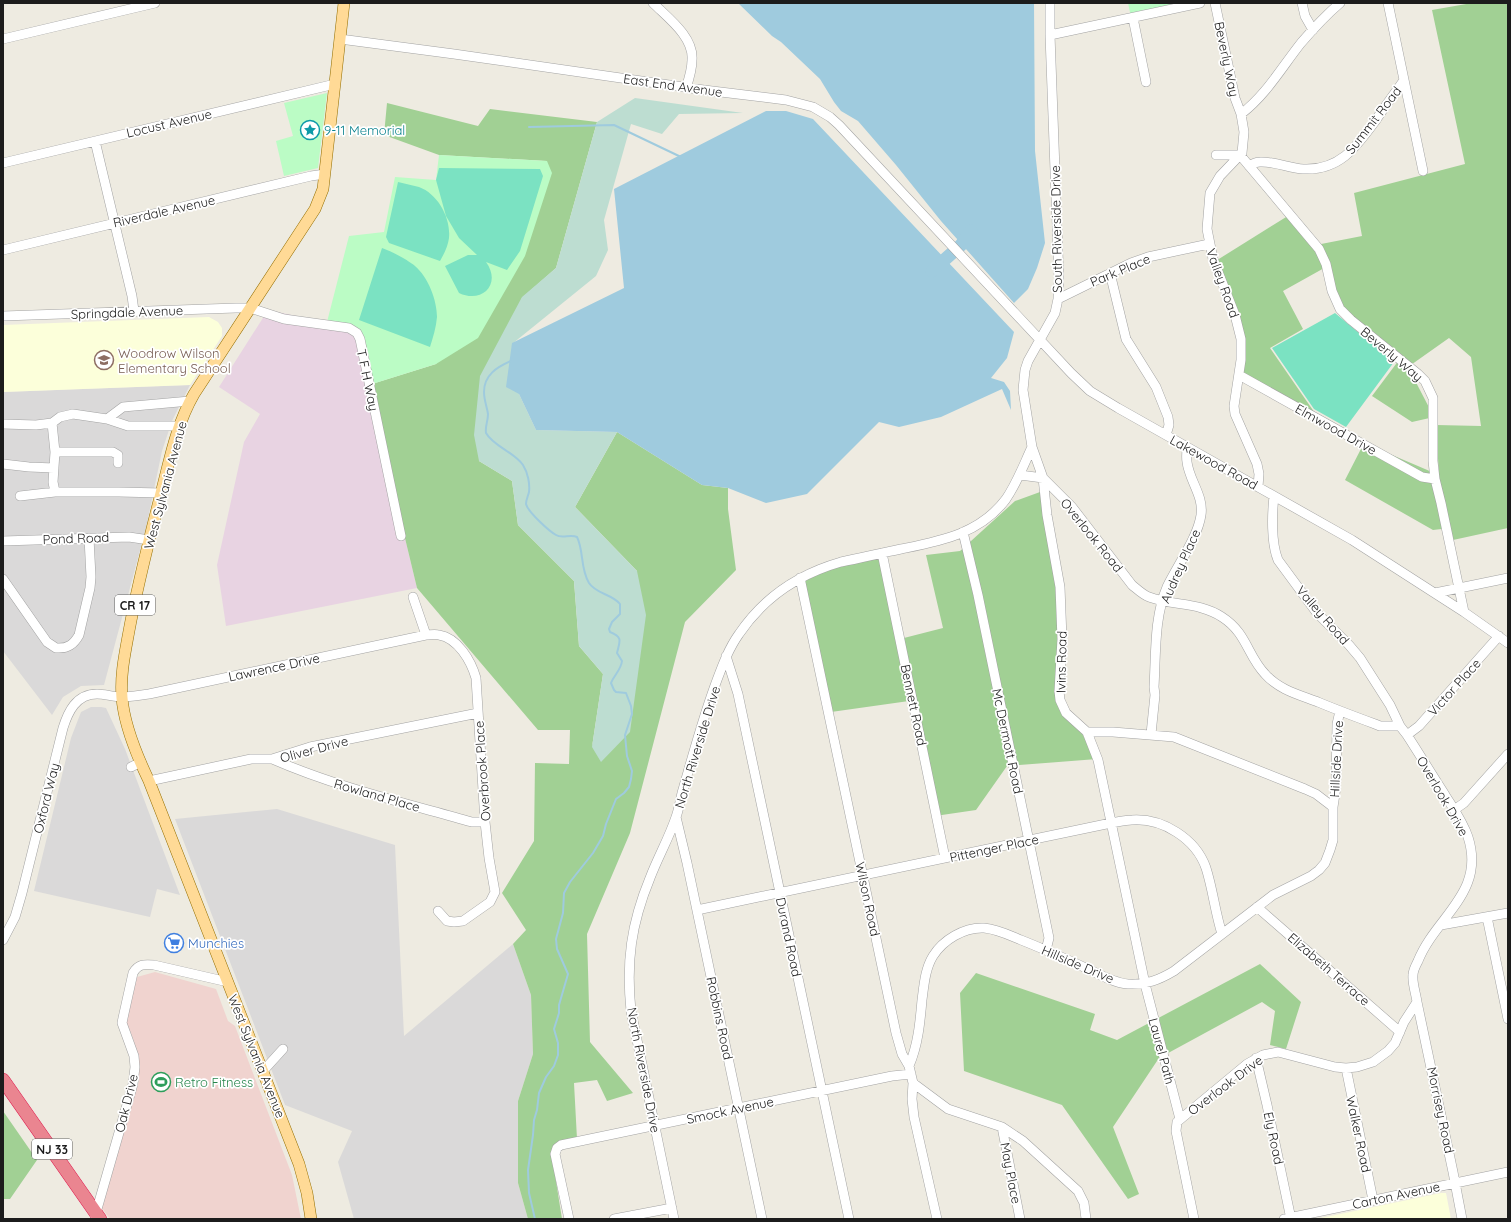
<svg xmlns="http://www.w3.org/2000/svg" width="1511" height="1222" viewBox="0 0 1511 1222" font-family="Quicksand,sans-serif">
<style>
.residential{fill:#dad9d9}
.commercial{fill:#f0d3cf}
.industrial{fill:#e8d3e2}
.education{fill:#fcffda}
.forest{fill:#a1d094}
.wetland{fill:#bdddd1}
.park{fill:#bbfcc5}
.pitch{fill:#7be2c2}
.water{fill:#9fcbde}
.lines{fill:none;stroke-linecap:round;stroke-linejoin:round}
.stream{stroke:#9fcbde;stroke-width:2}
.river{stroke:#9fcbde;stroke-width:13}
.minor-casing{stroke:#a3a3a3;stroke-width:10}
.major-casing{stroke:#956f00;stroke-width:12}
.highway-casing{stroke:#df1c4f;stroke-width:14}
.minor{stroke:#fff;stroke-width:9}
.major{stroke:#ffda96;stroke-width:11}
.highway{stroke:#ea8590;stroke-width:13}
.labels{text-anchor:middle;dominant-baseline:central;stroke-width:3.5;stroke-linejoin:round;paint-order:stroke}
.shield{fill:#fff;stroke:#606060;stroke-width:1}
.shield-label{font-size:12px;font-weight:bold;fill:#1c1c1c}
.street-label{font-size:13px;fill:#1c1c1c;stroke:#fff}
.culture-label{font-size:13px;fill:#0d838f;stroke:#fff;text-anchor:start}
.education-label{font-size:13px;fill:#785e54;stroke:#fff;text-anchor:start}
.shop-label{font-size:13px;fill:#366cbe;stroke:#fff;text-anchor:start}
.leisure-label{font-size:13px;fill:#27864d;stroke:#fff;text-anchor:start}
</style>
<rect width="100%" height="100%" fill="#eeebe1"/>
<path class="residential" d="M 190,385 L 172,421 L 162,451 L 146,528 L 104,685 L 81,686 L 63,697 L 52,715 L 3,651 L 3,392 Z
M 91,707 L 101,707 L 106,708 L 125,749 L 180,895 L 157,889 L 150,917 L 34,891 L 71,738 L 81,712 Z
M 277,809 L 395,845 L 404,1036 L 513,944 L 531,995 L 533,1054 L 518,1101 L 518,1183 L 528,1219 L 354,1219 L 338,1162 L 352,1131 L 285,1105 L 175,819 Z"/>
<path class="commercial" d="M 155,972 L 216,989 L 228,1021 L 235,1026 L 292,1175 L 301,1219 L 110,1219 L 101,1207 L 139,1081 L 134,1041 L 126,1021 L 137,977 Z"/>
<path class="industrial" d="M 268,310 L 359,329 L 372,384 L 398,509 L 417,588 L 226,626 L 217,565 L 244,442 L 260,414 L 219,387 Z"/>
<path class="education" d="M 209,317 L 218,322 L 222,328 L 222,336 L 190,385 L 3,392 L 3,325 Z
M 1441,1193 L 1446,1193 L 1451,1219 L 1316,1219 Z"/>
<path class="forest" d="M 1472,3 L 1508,3 L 1508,528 L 1453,540 L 1450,528 L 1433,530 L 1345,480 L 1364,443 L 1439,475 L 1436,425 L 1481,426 L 1471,357 L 1449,338 L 1408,367 L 1434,417 L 1412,422 L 1372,396 L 1399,360 L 1339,307 L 1326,267 L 1283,291 L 1303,329 L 1270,348 L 1319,419 L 1239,375 L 1241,332 L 1214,262 L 1291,214 L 1316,245 L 1362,236 L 1354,193 L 1465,164 L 1432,10 Z
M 387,103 L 478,126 L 490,109 L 597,122 L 556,268 L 522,298 L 479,461 L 512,481 L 518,525 L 574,581 L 579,646 L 603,674 L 592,747 L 637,571 L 575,507 L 617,432 L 702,485 L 728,488 L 728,509 L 736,570 L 685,622 L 630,833 L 587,934 L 590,1042 L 633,1093 L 607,1101 L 597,1080 L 574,1083 L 577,1139 L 552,1156 L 562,1219 L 528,1219 L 518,1183 L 518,1101 L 533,1054 L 531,995 L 513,944 L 526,930 L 502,893 L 534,841 L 535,763 L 569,764 L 570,730 L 538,730 L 417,588 L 398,509 L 372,384 L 436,364 L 547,161 L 439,155 L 384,135 Z
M 1040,492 L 1062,602 L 1057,691 L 1097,759 L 1007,766 L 976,810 L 935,816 L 909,701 L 831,712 L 801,576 L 881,553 L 900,639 L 943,628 L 926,555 L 960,551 L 1015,501 Z
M 1260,964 L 1301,1002 L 1286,1049 L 1270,1045 L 1275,1011 L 1262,1002 L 1159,1058 L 1113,1127 L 1139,1194 L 1128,1199 L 1062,1105 L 964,1071 L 960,993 L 976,973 L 1095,1014 L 1090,1030 L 1117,1040 Z
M 3,1111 L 37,1160 L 10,1199 L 3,1199 Z"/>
<path class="wetland" d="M 635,98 L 743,113 L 679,114 L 662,134 L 631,124 L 604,220 L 608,250 L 596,276 L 512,344 L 519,394 L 536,430 L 617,432 L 575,507 L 637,571 L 646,615 L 630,732 L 601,762 L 592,747 L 603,674 L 579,646 L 574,581 L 518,525 L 512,481 L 479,461 L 474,435 L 480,376 L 522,297 L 556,268 L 597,122 Z"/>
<path class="park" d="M 1128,3 L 1192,3 L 1131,17 Z
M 327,93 L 318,168 L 284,176 L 276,141 L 293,136 L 284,103 Z
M 439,155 L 547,161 L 552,173 L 525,256 L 478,338 L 436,364 L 372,384 L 359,329 L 327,322 L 349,236 L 384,232 L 395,177 L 436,180 Z"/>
<path class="pitch" d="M 439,168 L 540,169 L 543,176 L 520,251 L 507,270 L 486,262 C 502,284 482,304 459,293 L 445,266 L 468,255 L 477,255 L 459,238 L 446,216 L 436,180 Z
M 398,182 C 405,184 412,185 419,187 C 438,194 451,218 449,238 C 448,246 444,254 440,261 L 389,243 L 386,237 Z
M 382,248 C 391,251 408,260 415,266 C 428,277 437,300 437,317 C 436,328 433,337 430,347 L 359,320 Z
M 1335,313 L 1394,362 L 1346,427 L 1314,409 L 1272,348 Z"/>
<path class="water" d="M 738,3 L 1034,3 L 1035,151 L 1045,243 L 1037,268 L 1028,289 L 1014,303 L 941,221 L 896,165 L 858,121 L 841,111 L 834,102 L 820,79 L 781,42 L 772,36 Z
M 766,111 L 786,111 L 813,119 L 1014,332 L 1007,358 L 991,378 L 1004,382 L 1010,391 L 1011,410 L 1002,389 L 941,417 L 899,427 L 879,422 L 807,494 L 766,503 L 728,488 L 702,485 L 617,432 L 536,430 L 519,394 L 506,387 L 512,343 L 624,288 L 614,189 Z"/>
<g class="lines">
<path class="stream" d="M 529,127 L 614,125 L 681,157
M 511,361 C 497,367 484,375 484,392 C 484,400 487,407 488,414 C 488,421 485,426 486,433 C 493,446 514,452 523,465 C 528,473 530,484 529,492 C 528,496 526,500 526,504 C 528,512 549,531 556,535 C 562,539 570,534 577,537 C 584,551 580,568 589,583 C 596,594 612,594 620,604 L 620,614 L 612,622 L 609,629 L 610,632 C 623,637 620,641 617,653 L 622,661 C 621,670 614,675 611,683 L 614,690 L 616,692 L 626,693 L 631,706 L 632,714 L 625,735 L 627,756 L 632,771 L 631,779 L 629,787 L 624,793 L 616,799 L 606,824 L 603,836 L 593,853 L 570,882 L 564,893 L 563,913 L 556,939 L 557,949 L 568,974 L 559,1005 L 559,1013 L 554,1029 L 558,1043 L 558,1055 L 554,1066 L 546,1077 L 539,1093 L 537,1110 L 534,1120 L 533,1135 L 528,1170 L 529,1193 L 535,1219"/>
<path class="river" d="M 932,271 L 961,245 L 971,231"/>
<defs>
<path id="minor" d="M 653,3 C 668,18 694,37 692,60 C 692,70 689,79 686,88
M 1050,3 L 1050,35 L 1059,279 L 1058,299 L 1055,313 L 1028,361 L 1025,370 L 1023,390 L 1032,447 L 1043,478 L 1047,515 L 1060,587 L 1062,639 L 1059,691 L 1060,700 L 1066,713 L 1087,732 L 1098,760 L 1145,984 L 1180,1119
M 1215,3 L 1235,98 L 1241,114 L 1244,132 L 1242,153 L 1220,176 L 1210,193 L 1207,229 L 1213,259 L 1235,315 L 1241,339 L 1241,360 L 1234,406 L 1235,414 L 1257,464 L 1259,474 L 1258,487
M 1302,3 L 1305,16 L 1313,30
M 1388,3 L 1423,171
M 1133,18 L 1146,82
M 1050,35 L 1200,3
M 3,39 L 155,3
M 340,39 L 454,54 L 704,90 L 786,100 L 813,107 L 830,117 L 839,125 L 1071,373 L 1090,391 L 1118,408 L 1352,540 L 1464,612 L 1508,643
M 1241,114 C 1266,95 1282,67 1301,43 C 1313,29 1326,15 1340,3
M 95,141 L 132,296 L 134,311
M 1216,155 L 1240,155 L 1319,249 L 1326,264 L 1332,291 L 1340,309 L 1351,320 L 1418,374 L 1425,381 L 1433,398 L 1433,461 L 1435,479 L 1441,503 L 1464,612
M 3,163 L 335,84
M 1249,166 C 1252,164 1257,162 1260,162 C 1272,161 1290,168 1303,169 C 1340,171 1357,146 1376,120 C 1385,106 1395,93 1404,80
M 3,250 L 311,176 L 325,174
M 1110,273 L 1126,339 L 1156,387 L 1168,417 L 1169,425 L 1166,435
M 1058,299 L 1131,263 L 1148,257 L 1209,244
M 3,316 L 236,308 L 250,308 L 284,319 L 349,328 L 357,333 L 360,339 L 401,536
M 1239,375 L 1422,477 L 1435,479
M 107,419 L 123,407 L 190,401
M 3,424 L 36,425 L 52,423
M 55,452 L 113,452 L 118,455 L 118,463
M 3,464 L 29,467 L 54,468
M 1020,475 L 1043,478 L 1072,507 L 1132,585 C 1137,589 1143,595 1149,597 C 1173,606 1200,602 1222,617 C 1247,633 1247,655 1265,674 C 1279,690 1300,695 1318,702 C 1337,710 1356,717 1375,724 L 1380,726 L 1400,726 L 1407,735 C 1420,755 1432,775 1445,795 C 1453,808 1463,822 1468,837 C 1486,893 1436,916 1418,961 C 1416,965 1413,970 1413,975 C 1412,983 1416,994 1417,1002 L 1404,1022 L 1395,1043 L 1388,1051 L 1373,1062 L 1357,1067 L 1346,1068 L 1335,1067 L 1278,1052 L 1263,1055 L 1247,1064 L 1177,1122 L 1176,1131 L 1194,1219
M 55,492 L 53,482 L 55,452 L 52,423 L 60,417 L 73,414 L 107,419 L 128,426 L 179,426
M 20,496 L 55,492 L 119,492 L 161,493
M 1274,496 C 1272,514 1271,543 1278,560 L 1317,613 L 1349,645 L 1360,658 L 1390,705 L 1400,726
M 963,532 L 978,595 L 1049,938 L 1046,950
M 3,541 L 129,537 L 149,540
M 882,553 L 945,858
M 800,578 L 896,1033 L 902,1054 L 909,1066 L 913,1083 L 912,1099 L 914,1117 L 937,1219
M 3,579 L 47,642 L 56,648 C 68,649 74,644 79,635 L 90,588 L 91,577 L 89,538
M 1435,593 L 1508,578
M 413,597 L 426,635
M 726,656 L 738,694 L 849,1219
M 1087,732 L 1113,732 L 1174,737 L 1305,789 L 1316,794 L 1333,807
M 1151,734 L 1155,695 L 1154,687 C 1156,654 1154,617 1167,587 C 1177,566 1198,537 1201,515 C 1204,496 1189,480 1187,462 C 1186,457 1187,452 1187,447
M 1407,735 L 1419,726 L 1499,636
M 272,759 C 336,787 405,803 472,822 L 485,822
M 131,767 L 141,762
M 149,781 L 251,759 L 272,759 L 310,747 L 478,713
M 1454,810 L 1464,803 L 1508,754
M 676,817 L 687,863 L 762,1219
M 1257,907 L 1400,1032
M 697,910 L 1111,823 C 1118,822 1125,820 1132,820 C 1163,818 1196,839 1206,868 C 1213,890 1215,912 1222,934
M 1487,917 L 1508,1019
M 1441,925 L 1508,913
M 3,940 L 15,917 L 22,893 L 63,728 C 68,712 76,694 97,694 C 105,694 113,697 122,697 C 131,697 140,695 149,694 L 426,635 C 430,635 435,634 439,635 C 458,638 471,661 476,678 L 485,822 L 489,858 L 495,892 L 490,902 L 463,921 L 454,922 L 447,921 L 438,911
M 1417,1002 L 1453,1172 L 1462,1219
M 1256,1058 L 1267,1105 L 1291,1219
M 909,1066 C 918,1045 920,1023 922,1000 C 924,985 925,969 933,956 C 943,940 964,927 984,928 C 997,929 1009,935 1021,940 C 1044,949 1066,959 1088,969 C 1100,975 1115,983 1128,984 C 1146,985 1159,980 1174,971 L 1273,895 L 1311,876 L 1319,870 L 1325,863 L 1330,850 L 1333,840 L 1333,807 L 1336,787 L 1337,724 L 1340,711
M 1346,1068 L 1373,1200
M 263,1071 L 283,1049
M 913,1083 L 948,1109 L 1002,1127 L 1023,1141 L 1078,1191 L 1084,1203 L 1086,1219
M 1002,1127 L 1020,1219
M 95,1216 L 133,1084 L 135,1067 L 134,1056 L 122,1023 L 123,1018 L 133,973 C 138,964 144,964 154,965 L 228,982
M 569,1219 L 555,1154 L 557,1148 L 561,1145 L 892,1076 L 911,1074
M 614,1219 L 672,1208
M 674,1219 L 631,1011 C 626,962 631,924 650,878 C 658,857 669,838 676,817 C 679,809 680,801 682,793 C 693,755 703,717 717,680 C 723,664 729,648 739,634 C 764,597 799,574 841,562 C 861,558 881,553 901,549 C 940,541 980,534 1006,499 C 1017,483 1024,464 1032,447
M 1284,1219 L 1508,1172"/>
<path id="major" d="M 311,1219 L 307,1193 L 299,1164 L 149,781 C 138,758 124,723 122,698 C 120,675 125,653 129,631 C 137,587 148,544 159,501 C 169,464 175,427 194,394 L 315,209 L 323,189 L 344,3"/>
<path id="highway" d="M 3,1080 L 100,1219"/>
</defs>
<use href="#minor" class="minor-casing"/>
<use href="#major" class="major-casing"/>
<use href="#highway" class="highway-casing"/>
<use href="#minor" class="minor"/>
<use href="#major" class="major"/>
<use href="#highway" class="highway"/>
</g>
<defs>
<symbol id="sight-ring" viewBox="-11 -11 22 22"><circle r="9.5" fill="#fff" stroke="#0f9aa8" stroke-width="1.5"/><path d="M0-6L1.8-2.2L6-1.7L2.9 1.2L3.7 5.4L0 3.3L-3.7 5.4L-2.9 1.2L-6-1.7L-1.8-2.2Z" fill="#0f9aa8"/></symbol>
<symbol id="school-ring" viewBox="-11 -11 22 22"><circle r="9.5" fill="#fff" stroke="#8d6e63" stroke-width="1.5"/><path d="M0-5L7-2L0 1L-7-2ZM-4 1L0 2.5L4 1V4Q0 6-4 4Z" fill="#8d6e63"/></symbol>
<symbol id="supermarket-ring" viewBox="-11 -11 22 22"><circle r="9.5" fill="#fff" stroke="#3f7fe0" stroke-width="1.5"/><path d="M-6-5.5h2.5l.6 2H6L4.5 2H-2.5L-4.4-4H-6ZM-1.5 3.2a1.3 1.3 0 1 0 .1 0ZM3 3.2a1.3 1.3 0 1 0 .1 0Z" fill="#3f7fe0"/></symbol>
<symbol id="stadium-ring" viewBox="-11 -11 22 22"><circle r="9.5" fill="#fff" stroke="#2e9e5b" stroke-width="1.5"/><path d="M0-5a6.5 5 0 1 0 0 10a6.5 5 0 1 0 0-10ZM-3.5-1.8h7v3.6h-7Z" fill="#2e9e5b"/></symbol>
</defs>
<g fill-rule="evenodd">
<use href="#sight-ring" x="299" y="119" width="22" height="22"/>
<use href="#school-ring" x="93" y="349" width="22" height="22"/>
<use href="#supermarket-ring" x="163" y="932" width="22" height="22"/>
<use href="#stadium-ring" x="150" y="1071" width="22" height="22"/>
</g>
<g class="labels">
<g class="shield">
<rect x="115" y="595" width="40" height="20" rx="3"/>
<rect x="32" y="1139" width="40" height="20" rx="3"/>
</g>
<g class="shield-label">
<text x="135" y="605">CR 17</text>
<text x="52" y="1149">NJ 33</text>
</g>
<g class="street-label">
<text transform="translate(1227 59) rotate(78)">Beverly Way</text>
<text transform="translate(673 85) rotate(8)">East End Avenue</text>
<text transform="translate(1373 120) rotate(-52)">Summit Road</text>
<text transform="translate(169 123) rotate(-13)">Locust Avenue</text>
<text transform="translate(164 211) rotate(-13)">Riverdale Avenue</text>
<text transform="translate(1056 229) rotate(-91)">South Riverside Drive</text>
<text transform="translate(1120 270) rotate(-23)">Park Place</text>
<text transform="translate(1223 283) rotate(70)">Valley Road</text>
<text transform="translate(127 312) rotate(-2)">Springdale Avenue</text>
<text transform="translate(1392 354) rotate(40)">Beverly Way</text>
<text transform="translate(368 380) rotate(78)">T F H Way</text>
<text transform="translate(1336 429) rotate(29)">Elmwood Drive</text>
<text transform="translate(1214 462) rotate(29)">Lakewood Road</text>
<text transform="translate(165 485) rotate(-75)">West Sylvania Avenue</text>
<text transform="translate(1092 535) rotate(51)">Overlook Road</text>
<text transform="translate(76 538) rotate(-2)">Pond Road</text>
<text transform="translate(1180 566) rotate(-66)">Audrey Place</text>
<text transform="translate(1323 615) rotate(49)">Valley Road</text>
<text transform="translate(1061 662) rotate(-89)">Ivins Road</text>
<text transform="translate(274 667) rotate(-12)">Lawrence Drive</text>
<text transform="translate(1454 687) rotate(-48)">Victor Place</text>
<text transform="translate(914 705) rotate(78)">Bennett Road</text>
<text transform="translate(1008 741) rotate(78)">Mc Dermott Road</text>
<text transform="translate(697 747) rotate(-73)">North Riverside Drive</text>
<text transform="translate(314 749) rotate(-15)">Oliver Drive</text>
<text transform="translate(1336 759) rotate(-87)">Hillside Drive</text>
<text transform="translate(482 771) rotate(-94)">Overbrook Place</text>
<text transform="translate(377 795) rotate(16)">Rowland Place</text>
<text transform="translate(1443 796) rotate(60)">Overlook Drive</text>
<text transform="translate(46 798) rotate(-76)">Oxford Way</text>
<text transform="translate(994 848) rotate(-12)">Pittenger Place</text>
<text transform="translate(868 899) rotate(78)">Wilson Road</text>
<text transform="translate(789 937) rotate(78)">Durand Road</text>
<text transform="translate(1078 964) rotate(23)">Hillside Drive</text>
<text transform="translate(1329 969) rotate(41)">Elizabeth Terrace</text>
<text transform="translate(720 1018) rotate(78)">Robbins Road</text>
<text transform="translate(1162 1051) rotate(75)">Laurel Path</text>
<text transform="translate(257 1056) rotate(68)">West Sylvania Avenue</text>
<text transform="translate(644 1070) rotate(79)">North Riverside Drive</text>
<text transform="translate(1225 1085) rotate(-37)">Overlook Drive</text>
<text transform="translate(126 1103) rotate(-76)">Oak Drive</text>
<text transform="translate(730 1110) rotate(-12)">Smock Avenue</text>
<text transform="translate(1441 1110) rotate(78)">Morrisey Road</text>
<text transform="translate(1359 1134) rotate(78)">Walker Road</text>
<text transform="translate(1274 1138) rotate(78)">Ely Road</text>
<text transform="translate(1011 1173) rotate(79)">May Place</text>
<text transform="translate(1396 1195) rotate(-12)">Carton Avenue</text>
</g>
<g class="culture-label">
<text x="324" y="130">9-11 Memorial</text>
</g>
<g class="education-label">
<text x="118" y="353">Woodrow Wilson<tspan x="118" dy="15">Elementary School</tspan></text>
</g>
<g class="shop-label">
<text x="188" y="943">Munchies</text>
</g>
<g class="leisure-label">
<text x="175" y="1082">Retro Fitness</text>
</g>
</g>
<rect width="1511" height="1222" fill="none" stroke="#1c1c1c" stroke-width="8"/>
</svg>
